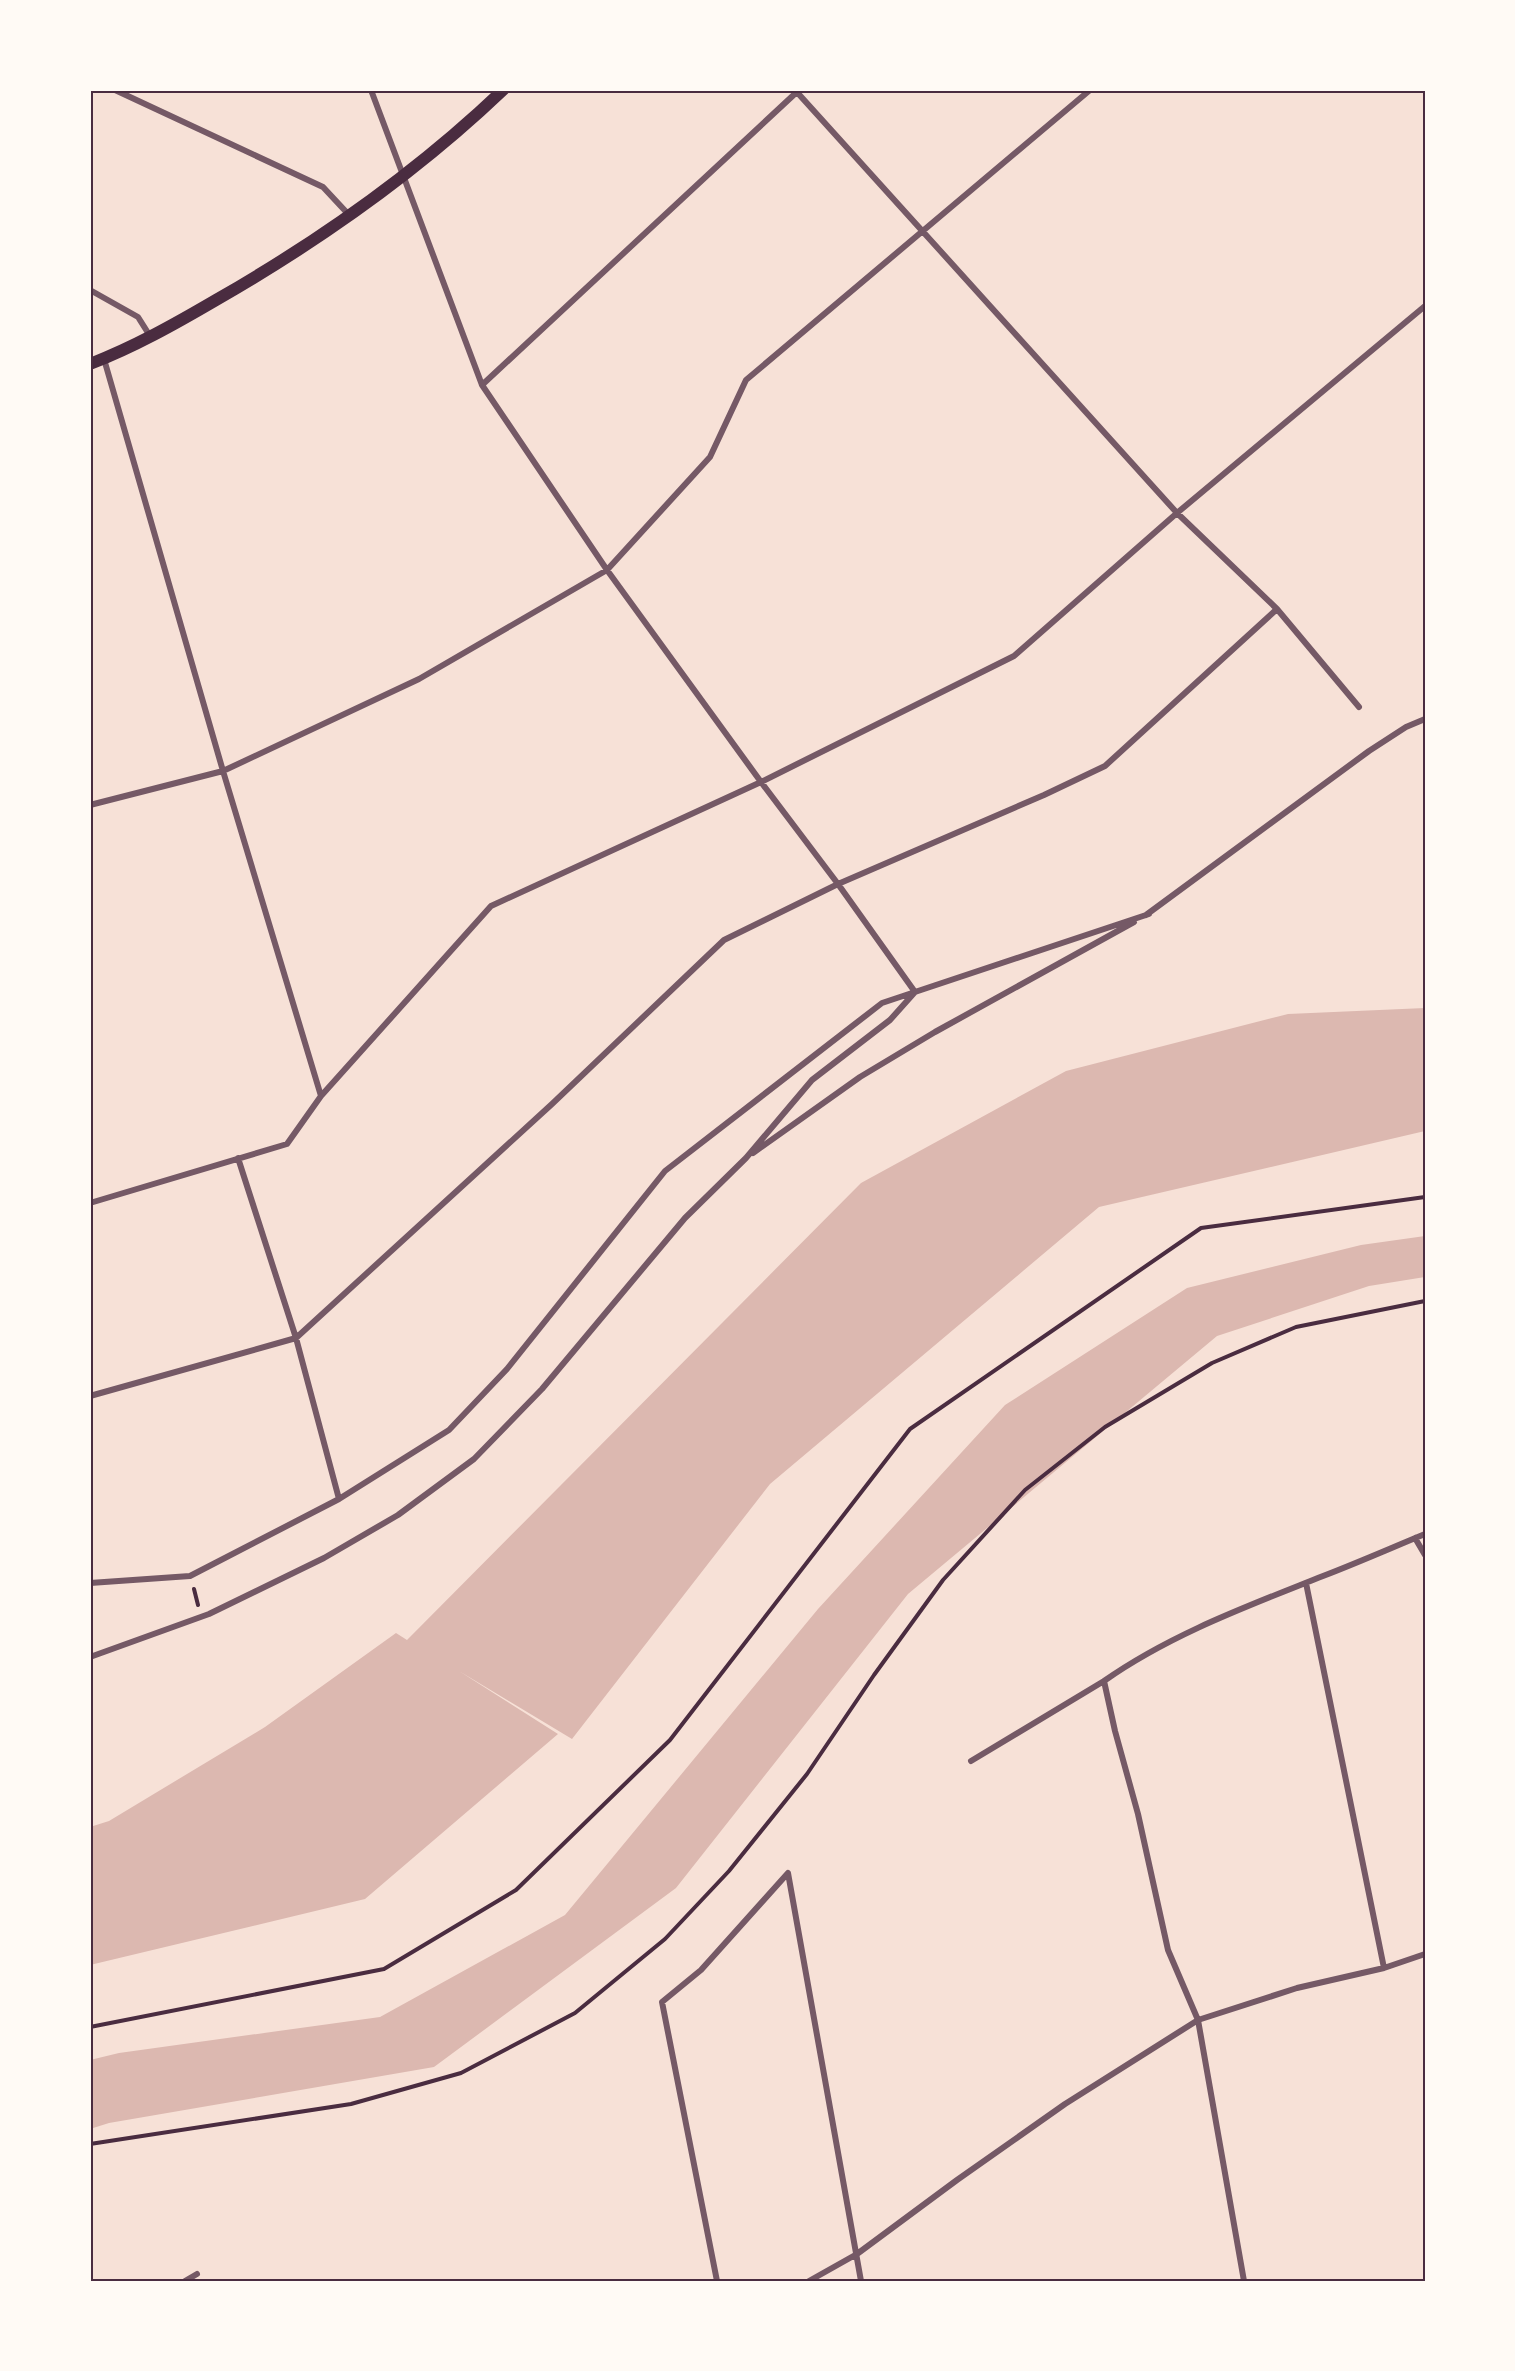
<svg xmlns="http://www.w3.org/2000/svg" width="1515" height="2371" viewBox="0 0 1515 2371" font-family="Mulish,sans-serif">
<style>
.water{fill:#dcb8b0}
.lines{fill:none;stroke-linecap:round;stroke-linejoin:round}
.path{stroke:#4a2c40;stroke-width:4}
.minor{stroke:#755966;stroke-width:6}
.secondary{stroke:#4a2c40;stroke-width:12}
.neatline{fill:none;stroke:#4a2c40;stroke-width:2}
</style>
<rect width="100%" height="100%" fill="#f7e1d7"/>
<path class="water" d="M 1425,1008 L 1425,1131 L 1099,1207 L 770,1484 L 572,1739 L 459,1671 L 558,1734 L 365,1899 L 90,1965 L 90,1827 L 109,1821 L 265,1727 L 396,1633 L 407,1640 L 861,1183 L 1066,1071 L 1288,1014 Z
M 1425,1236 L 1425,1277 L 1369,1286 L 1217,1336 L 908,1594 L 676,1888 L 434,2067 L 109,2123 L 90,2129 L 90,2060 L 119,2053 L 380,2017 L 565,1915 L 818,1609 L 1005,1405 L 1187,1288 L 1361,1245 Z"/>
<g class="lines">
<path class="path" d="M 194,1589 L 198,1605
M 90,2027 L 384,1969 L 516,1890 L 670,1740 L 910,1429 L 1201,1228 L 1425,1197
M 90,2144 L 351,2104 L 461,2073 L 575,2013 L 665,1939 L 729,1871 L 807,1774 L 874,1675 L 943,1580 L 1025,1490 L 1105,1427 L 1212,1363 L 1296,1327 L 1425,1301"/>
<path class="minor" d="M 115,90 L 323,187 L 350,216
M 371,90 L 482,385 L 607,570 L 761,782 L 838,884 L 915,992
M 795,90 L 1177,513 L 1277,609 L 1359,707
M 90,290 L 138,317 L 150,336
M 104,359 L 223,771 L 321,1096
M 482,385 L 799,90
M 90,805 L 223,771 L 419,679 L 607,570 L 710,457 L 746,380 L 1090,90
M 1146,915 L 1369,751 L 1406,727 L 1425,719
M 753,1153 L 860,1077 L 935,1032 L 1134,922
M 90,1203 L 287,1144 L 321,1096 L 491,906 L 761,782 L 1014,656 L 1177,513 L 1425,306
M 90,1396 L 296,1338 L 552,1104 L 724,940 L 838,884 L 1044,795 L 1105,766 L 1277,609
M 339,1499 L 449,1430 L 507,1369 L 665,1171 L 882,1003 L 1149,914
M 1415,1538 L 1425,1555
M 90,1583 L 190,1576 L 339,1499 L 296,1338 L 238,1158
M 1306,1583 L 1384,1968
M 90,1657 L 209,1614 L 324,1558 L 398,1515 L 474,1459 L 542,1389 L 685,1218 L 746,1158 L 812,1080 L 890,1020 L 915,992
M 971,1761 L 1104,1681
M 185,2281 L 197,2274
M 717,2281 L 662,2002 L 701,1970 L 788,1873 L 861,2281
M 809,2281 L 857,2254 L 957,2180 L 1065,2104 L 1198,2020 L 1297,1988 L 1384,1968 L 1425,1954
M 1244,2281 L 1198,2020 L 1168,1950 L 1138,1814 L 1115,1731 L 1104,1681 C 1171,1634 1248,1606 1323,1576 C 1357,1563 1391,1548 1425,1534"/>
<path class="secondary" d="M 90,364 C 134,347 175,324 216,300 C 319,241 417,172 503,90"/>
</g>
<rect width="1515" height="2371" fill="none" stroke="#fffaf5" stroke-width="183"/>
<rect x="92" y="92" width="1332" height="2188" class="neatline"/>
</svg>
